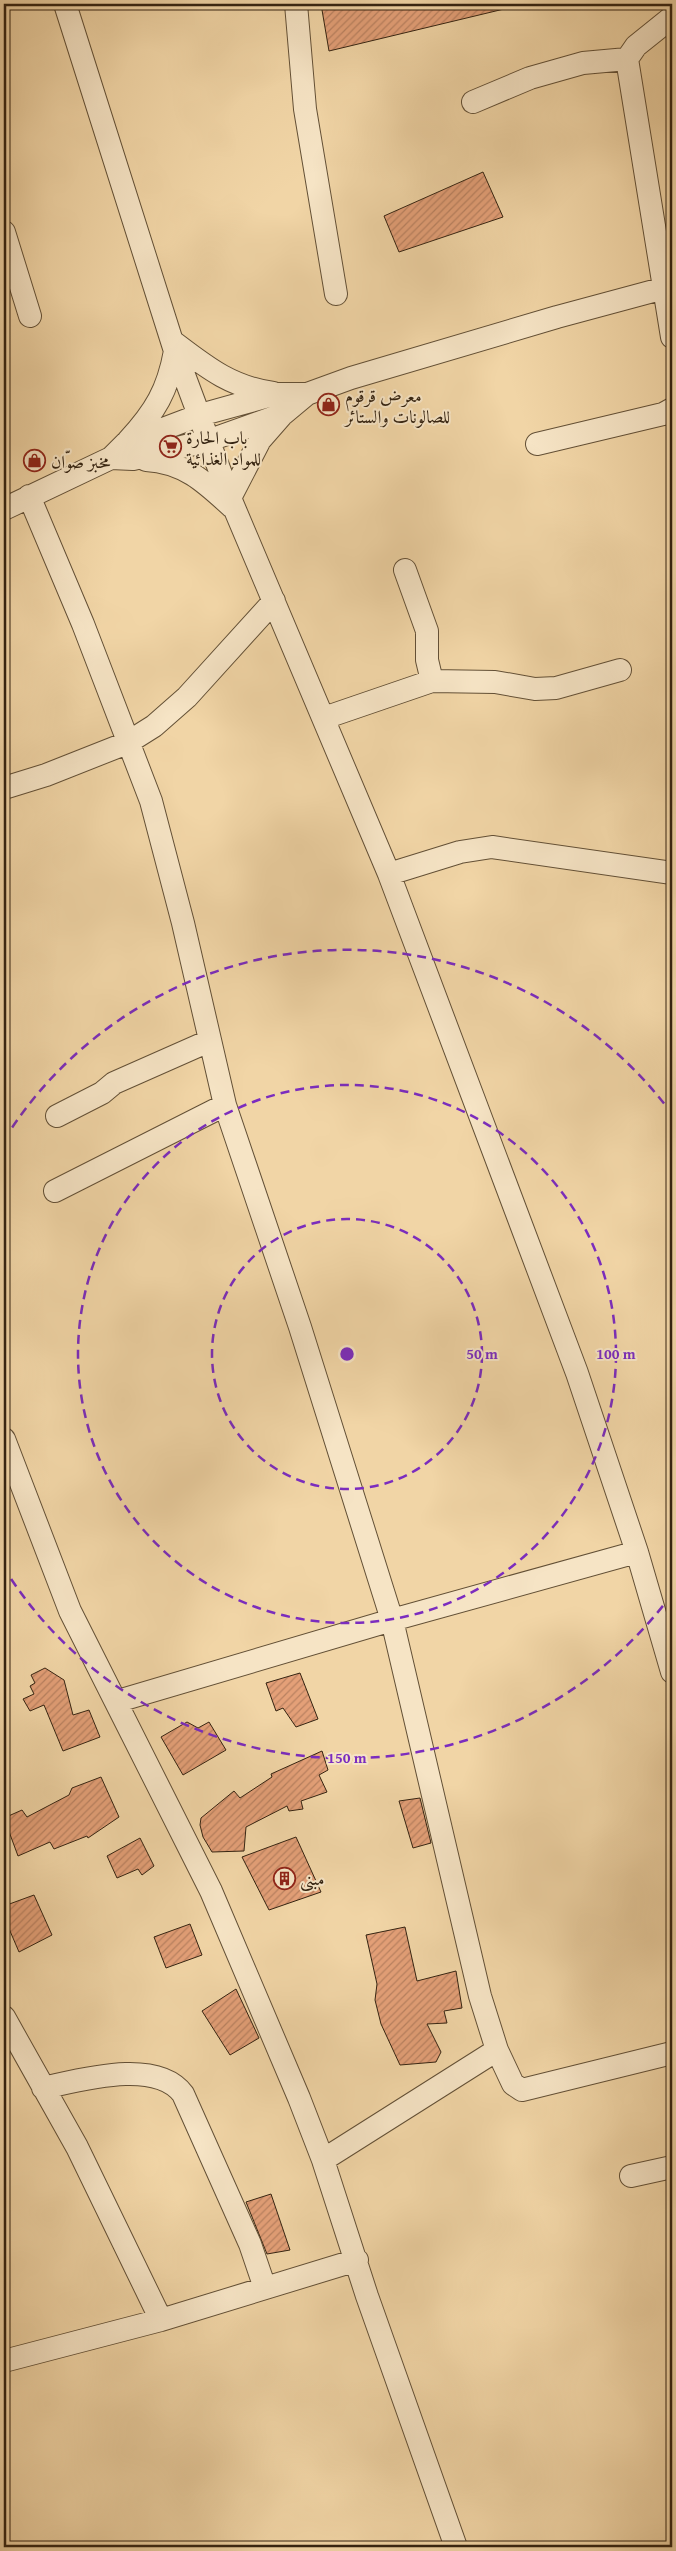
<svg xmlns="http://www.w3.org/2000/svg" width="676" height="2551" viewBox="0 0 676 2551" font-family="'Gentium Book Plus',Amiri,serif">
<style>
.building{fill:url(#building-hatch);stroke:#342311}
.lines{fill:none;stroke-linecap:round;stroke-linejoin:round}
.minor-casing{stroke:#635036;stroke-width:24}
.minor{stroke:#f6e4c5;stroke-width:22}
.ring{fill:none;stroke:#7b2cbf;stroke-width:2.5;stroke-dasharray:9 6}
.labels{text-anchor:middle;dominant-baseline:central;stroke-width:4;stroke-linejoin:round;paint-order:stroke}
.poi-label{font-size:18px;fill:#342311;stroke:#f6e4c5;text-anchor:start}
.centre{fill:#7b2cbf;stroke:#f6e4c5;stroke-width:2.5}
.ring-label{font-size:15px;text-anchor:middle;font-weight:bold;fill:#7b2cbf;stroke:#f6e4c5;stroke-width:4;stroke-linejoin:round;paint-order:stroke}
</style>
<defs>
<pattern id="building-hatch" width="6" height="6" patternUnits="userSpaceOnUse" patternTransform="scale(1.25)"><rect width="6" height="6" fill="#e4a078"/><path d="M-1 1l2-2M0 6l6-6M5 7l2-2" fill="none" stroke="#ba8261"/></pattern>
</defs>
<rect width="100%" height="100%" fill="#f1d5a6"/>
<filter id="stains"><feTurbulence type="fractalNoise" baseFrequency=".004" numOctaves="4"/><feColorMatrix values="0 0 0 0 .2 0 0 0 0 .09 0 0 0 0 .02 0 0 0 .5 -.17"/></filter>
<radialGradient id="worn" r=".72"><stop offset=".6" stop-color="#630" stop-opacity="0"/><stop offset="1" stop-color="#630" stop-opacity=".3"/></radialGradient>
<path class="building" d="M 321,4 L 503,4 L 504,9 L 329,51 Z
M 483,172 L 503,217 L 399,252 L 384,216 Z
M 45,1668 L 64,1680 L 73,1715 L 89,1710 L 100,1737 L 63,1751 L 44,1705 L 30,1711 L 23,1699 L 34,1694 L 30,1686 L 35,1683 L 31,1675 Z
M 300,1673 L 318,1719 L 296,1727 L 283,1708 L 276,1711 L 266,1683 Z
M 187,1722 L 198,1728 L 209,1722 L 226,1750 L 183,1775 L 161,1737 Z
M 322,1751 L 328,1770 L 319,1775 L 327,1792 L 301,1801 L 303,1809 L 289,1811 L 287,1806 L 246,1827 L 244,1851 L 212,1852 L 203,1837 L 200,1825 L 201,1818 L 234,1791 L 240,1798 L 272,1777 L 271,1774 Z
M 101,1777 L 119,1817 L 88,1838 L 87,1836 L 54,1849 L 50,1842 L 18,1856 L 4,1818 L 22,1810 L 27,1817 L 69,1795 L 72,1788 Z
M 420,1798 L 431,1843 L 413,1848 L 399,1801 Z
M 296,1837 L 321,1892 L 269,1910 L 242,1857 Z
M 140,1838 L 154,1866 L 142,1875 L 138,1869 L 117,1878 L 107,1856 Z
M 34,1895 L 52,1935 L 19,1952 L 4,1917 L 4,1906 Z
M 190,1924 L 202,1955 L 166,1968 L 154,1937 Z
M 405,1927 L 417,1981 L 456,1971 L 462,2008 L 444,2011 L 447,2023 L 427,2024 L 441,2052 L 436,2062 L 400,2065 L 381,2024 L 375,2000 L 377,1984 L 366,1935 Z
M 236,1989 L 259,2038 L 230,2055 L 202,2011 Z
M 271,2194 L 290,2250 L 267,2254 L 246,2202 Z"/>
<g class="lines">
<defs>
<path id="minor" d="M 65,4 L 175,351 L 230,498 L 389,874 L 577,1373 L 637,1552 L 672,1672
M 296,4 L 305,109 L 336,294
M 672,17 L 636,46 L 627,59 L 672,337
M 473,102 L 530,78 L 583,63 L 627,59
M 4,232 L 30,316
M 172,341 C 205,366 230,387 273,393
M 128,441 C 155,412 168,390 175,351
M 537,444 L 663,414 L 672,409
M 111,458 L 133,459 L 210,440 L 283,414 L 307,394
M 146,460 C 184,462 205,482 232,507
M 29,496 L 83,624 L 151,801 L 183,923 L 225,1105 L 300,1327 L 392,1620 L 480,1996 L 497,2050 L 323,2160
M 230,498 L 260,440 L 281,416
M 4,509 L 111,458 L 126,443 L 200,415 L 276,394 L 307,394 L 351,378 L 557,317 L 672,286
M 405,570 L 427,631 L 427,660 L 432,681
M 324,718 L 432,681 L 495,682 L 535,689 L 556,688 L 620,670
M 4,788 L 46,775 L 127,743 L 154,726 L 187,697 L 274,601
M 389,874 L 460,852 L 492,847 L 672,873
M 57,1116 L 102,1093 L 114,1083 L 209,1041
M 55,1191 L 225,1105
M 4,1439 L 70,1611 L 211,1891 L 299,2098 L 323,2160 L 367,2296 L 456,2547
M 118,1701 L 392,1620 L 637,1552
M 4,2017 L 77,2147 L 161,2320
M 497,2050 L 513,2084 L 522,2090 L 672,2053
M 43,2088 C 81,2080 156,2058 183,2094 L 250,2244 L 265,2288
M 631,2176 L 672,2167
M 4,2361 L 161,2320 L 357,2260"/>
</defs>
<use href="#minor" class="minor-casing"/>
<use href="#minor" class="minor"/>
</g>
<g class="ring">
<circle cx="347" cy="1354" r="135"/>
<circle cx="347" cy="1354" r="269"/>
<path d="M672 1594A404 404 0 0 1 4 1568M4 1140A404 404 0 0 1 672 1114"/>
</g>
<defs>
<symbol id="shop-ring" viewBox="-11 -11 22 22"><circle r="9.5" fill="#f6e4c5" stroke="#8f2418" stroke-width="1.5"/><path d="M-5-2.5h2.3a2.7 3.5 0 0 1 5.4 0H5L5.5 6h-11ZM-1.5-2.5h3a1.5 2.3 0 0 0-3 0Z" fill="#8f2418"/></symbol>
<symbol id="supermarket-ring" viewBox="-11 -11 22 22"><circle r="9.5" fill="#f6e4c5" stroke="#8f2418" stroke-width="1.5"/><path d="M-6-5.5h2.5l.6 2H6L4.5 2H-2.5L-4.4-4H-6ZM-1.5 3.2a1.3 1.3 0 1 0 .1 0ZM3 3.2a1.3 1.3 0 1 0 .1 0Z" fill="#8f2418"/></symbol>
<symbol id="building-ring" viewBox="-11 -11 22 22"><circle r="9.5" fill="#f6e4c5" stroke="#8f2418" stroke-width="1.5"/><path d="M-4-6H4V6H1V3H-1V6H-4ZM-2.5-4.3h1.7v1.8h-1.7ZM.8-4.3h1.7v1.8H.8ZM-2.5-1h1.7V.8h-1.7ZM.8-1h1.7V.8H.8Z" fill="#8f2418"/></symbol>
</defs>
<g fill-rule="evenodd">
<use href="#shop-ring" x="316" y="392" width="25" height="25"/>
<use href="#supermarket-ring" x="158" y="434" width="25" height="25"/>
<use href="#shop-ring" x="22" y="448" width="25" height="25"/>
<use href="#building-ring" x="272" y="1866" width="25" height="25"/>
</g>
<g class="labels">
<g class="poi-label">
<text x="345" y="395">معرض قرقوم<tspan x="345" dy="21">للصالونات والستائر</tspan></text>
<text x="186" y="437">باب الحارة<tspan x="186" dy="21">للمواد الغذائية</tspan></text>
<text x="51" y="461">مخبز صوّان</text>
<text x="300" y="1878">مبنى</text>
</g>
</g>
<circle cx="347" cy="1354" r="8" class="centre"/>
<g class="ring-label">
<text x="482" y="1359">50 m</text>
<text x="616" y="1359">100 m</text>
<text x="347" y="1763">150 m</text>
</g>
<rect width="676" height="2551" fill="none" stroke="#f1d5a6" stroke-width="20"/>
<rect x="5" y="5" width="666" height="2541" fill="none" stroke="#342311" stroke-width="2.5"/>
<rect x="10" y="10" width="656" height="2531" fill="none" stroke="#342311"/>
<rect width="100%" height="100%" filter="url(#stains)"/>
<rect width="100%" height="100%" fill="url(#worn)"/>
</svg>
